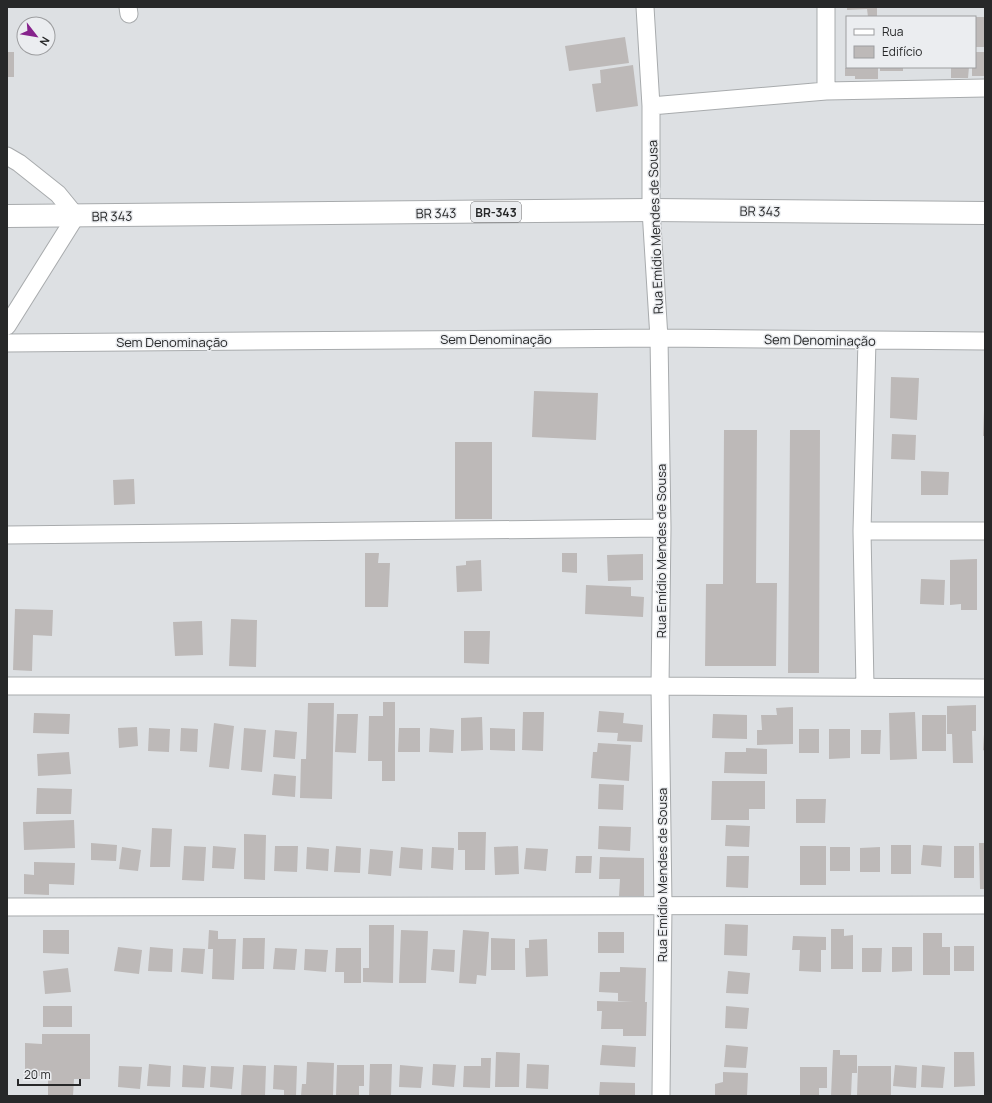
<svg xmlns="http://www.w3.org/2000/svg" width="992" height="1103" viewBox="0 0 992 1103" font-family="Manrope,sans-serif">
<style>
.building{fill:#bdb9b8}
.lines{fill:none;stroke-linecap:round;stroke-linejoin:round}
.minor-casing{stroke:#a8abad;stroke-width:19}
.primary-casing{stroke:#a8abad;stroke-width:24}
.minor{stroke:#fff;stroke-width:17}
.primary{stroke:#fff;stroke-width:22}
.labels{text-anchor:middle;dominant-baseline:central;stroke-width:3;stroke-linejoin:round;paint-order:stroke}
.shield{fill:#ebedf0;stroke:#626365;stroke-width:1}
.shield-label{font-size:12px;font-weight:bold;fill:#272829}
.street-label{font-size:13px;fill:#272829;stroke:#ebedf0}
</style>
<rect width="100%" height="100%" fill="#dde0e3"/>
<path class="building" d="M 847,7 L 877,7 L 877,17 L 868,17 L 867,9 L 847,10 Z
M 975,17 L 985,17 L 985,47 L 975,47 Z
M 625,37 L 629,63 L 569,71 L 565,46 Z
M 7,52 L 14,52 L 14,77 L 7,77 Z
M 975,52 L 985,52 L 985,76 L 972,76 L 972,67 L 975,67 Z
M 633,65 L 638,106 L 596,112 L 592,84 L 601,83 L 600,70 Z
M 878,67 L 878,79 L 855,79 L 855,76 L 845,76 L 845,68 Z
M 880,67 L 903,67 L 903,71 L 880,71 Z
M 951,67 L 969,67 L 968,78 L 951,78 Z
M 891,377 L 919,378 L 917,420 L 890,418 Z
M 534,391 L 598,393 L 596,440 L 532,437 Z
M 984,410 L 985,410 L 985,436 L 983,436 Z
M 724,430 L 757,430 L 756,583 L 777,583 L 776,666 L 705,666 L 706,584 L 723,584 Z
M 790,430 L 820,430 L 819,673 L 788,673 Z
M 892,434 L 916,435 L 915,460 L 891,459 Z
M 455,442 L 492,442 L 492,519 L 455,519 Z
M 921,471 L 949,472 L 948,495 L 921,495 Z
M 134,479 L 135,504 L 114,505 L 113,480 Z
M 365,553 L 379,553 L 378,563 L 390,563 L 388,607 L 365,607 Z
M 562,553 L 577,553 L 577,573 L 562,572 Z
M 643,554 L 643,580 L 608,581 L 607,555 Z
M 977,559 L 977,610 L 961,610 L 961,604 L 950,605 L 950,560 Z
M 481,560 L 482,591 L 457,592 L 456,566 L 466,565 L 466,561 Z
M 921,579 L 945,580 L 944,605 L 920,604 Z
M 586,585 L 631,587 L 631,596 L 644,597 L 643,617 L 585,614 Z
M 15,609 L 53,610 L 52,636 L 33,635 L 32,671 L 13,670 Z
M 231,619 L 257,620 L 256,667 L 229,666 Z
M 202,621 L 203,655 L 175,656 L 173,622 Z
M 464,631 L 490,631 L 489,664 L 464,663 Z
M 383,702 L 395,702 L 395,781 L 382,781 L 382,761 L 368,761 L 369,716 L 383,716 Z
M 308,703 L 334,703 L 332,799 L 300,798 L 301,759 L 306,759 Z
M 976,705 L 976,731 L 972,731 L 973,763 L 953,763 L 952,734 L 947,734 L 947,706 Z
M 793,707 L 793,744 L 757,745 L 757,730 L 762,730 L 761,715 L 777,715 L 776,708 Z
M 599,711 L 624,713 L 623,723 L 643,725 L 642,742 L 617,741 L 618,733 L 597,732 Z
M 523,712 L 544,712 L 543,751 L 522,750 Z
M 915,712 L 917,759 L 890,760 L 889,713 Z
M 34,713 L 70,714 L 69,734 L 33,733 Z
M 337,714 L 358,714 L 356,753 L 335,752 Z
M 713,714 L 747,715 L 747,739 L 712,738 Z
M 922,715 L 946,715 L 946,751 L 922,751 Z
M 482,717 L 483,750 L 461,751 L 461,718 Z
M 214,723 L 234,726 L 229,769 L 209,767 Z
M 137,727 L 138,746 L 119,748 L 118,728 Z
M 149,728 L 170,729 L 169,752 L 148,751 Z
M 181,728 L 198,729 L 197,752 L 180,751 Z
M 244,728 L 266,730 L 262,772 L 241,770 Z
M 399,728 L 420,728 L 420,752 L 398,752 Z
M 430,728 L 454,730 L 453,753 L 429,752 Z
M 490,728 L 515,729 L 515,751 L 490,750 Z
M 799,729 L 819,729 L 819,753 L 799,753 Z
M 829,729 L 850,729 L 850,758 L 829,759 Z
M 275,730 L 297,732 L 295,759 L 273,757 Z
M 861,730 L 881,730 L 880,754 L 861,754 Z
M 984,734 L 985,734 L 985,751 L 983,750 Z
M 598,743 L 631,745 L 629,781 L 591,778 L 593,752 L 597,752 Z
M 746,748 L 767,749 L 767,774 L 724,773 L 725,752 L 746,752 Z
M 69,752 L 71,774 L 38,776 L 37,754 Z
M 274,774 L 296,776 L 295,797 L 272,795 Z
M 712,781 L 765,781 L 765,809 L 749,809 L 749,820 L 711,820 Z
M 599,784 L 624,785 L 623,810 L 598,809 Z
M 37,788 L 72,789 L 71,814 L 36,814 Z
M 796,799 L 826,799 L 825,823 L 796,823 Z
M 74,820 L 75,848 L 24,850 L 23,822 Z
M 726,825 L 750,826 L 749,847 L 725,846 Z
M 599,826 L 631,827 L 630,851 L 598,849 Z
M 152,828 L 172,829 L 170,867 L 150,867 Z
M 458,832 L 486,832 L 485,870 L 465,870 L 465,850 L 458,850 Z
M 244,834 L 266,835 L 265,880 L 244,879 Z
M 91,843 L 117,845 L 116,861 L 91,860 Z
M 979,843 L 985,843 L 985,889 L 980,889 Z
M 891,845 L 911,845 L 911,874 L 891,874 Z
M 923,845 L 942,846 L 941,867 L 921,865 Z
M 184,846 L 206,847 L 204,881 L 182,880 Z
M 213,846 L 236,848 L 234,869 L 212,868 Z
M 275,846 L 298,846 L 297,872 L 274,871 Z
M 336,846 L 361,848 L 360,873 L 334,872 Z
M 518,846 L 519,874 L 495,875 L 494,847 Z
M 800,846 L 826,846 L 826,885 L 800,885 Z
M 954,846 L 974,846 L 974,878 L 954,878 Z
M 122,847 L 141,850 L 138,871 L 119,869 Z
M 307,847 L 329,849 L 328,871 L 306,869 Z
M 401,847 L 423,849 L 422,870 L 399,868 Z
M 432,847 L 454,848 L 453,870 L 431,868 Z
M 830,847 L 850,847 L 850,871 L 830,871 Z
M 880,847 L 880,872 L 860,872 L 860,848 Z
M 526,848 L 548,849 L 546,871 L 524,869 Z
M 370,849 L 393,851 L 391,876 L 368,874 Z
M 576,856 L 592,856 L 591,873 L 575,873 Z
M 727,856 L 749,856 L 748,888 L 726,887 Z
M 600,857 L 644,858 L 644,896 L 619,896 L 620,879 L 599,879 Z
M 34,862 L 75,863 L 74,885 L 49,884 L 49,895 L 24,894 L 24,874 L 34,875 Z
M 725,924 L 748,925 L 747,956 L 724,955 Z
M 369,925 L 394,925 L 393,983 L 363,982 L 363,968 L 369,968 Z
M 831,929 L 844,929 L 844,936 L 853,935 L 853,969 L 831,969 Z
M 43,930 L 69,930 L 69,954 L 43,953 Z
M 209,930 L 218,931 L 218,939 L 236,939 L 234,980 L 212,979 L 213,949 L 208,949 Z
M 401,930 L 428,931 L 426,983 L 399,983 Z
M 463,930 L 489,932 L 486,976 L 477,975 L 476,984 L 459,983 Z
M 598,932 L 624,932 L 624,953 L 598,953 Z
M 923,933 L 942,933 L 942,947 L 950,947 L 950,975 L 923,975 Z
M 793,936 L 826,937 L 826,950 L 821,950 L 821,972 L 799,971 L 800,950 L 792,950 Z
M 243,938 L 265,938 L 264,969 L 242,969 Z
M 491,938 L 515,939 L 515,970 L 491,970 Z
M 547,939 L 548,976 L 526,977 L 525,948 L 529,948 L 529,940 Z
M 954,946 L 974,946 L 974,971 L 954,971 Z
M 118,947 L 142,950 L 139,974 L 114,971 Z
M 150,947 L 173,949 L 172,972 L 148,971 Z
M 892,947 L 912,947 L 912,971 L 892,972 Z
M 183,948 L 205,949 L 203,974 L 181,972 Z
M 275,948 L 297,949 L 295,970 L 273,969 Z
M 336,948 L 361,948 L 361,983 L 344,983 L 344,972 L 335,972 Z
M 862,948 L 882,948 L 881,972 L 862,972 Z
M 305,949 L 328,950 L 326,972 L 304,970 Z
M 433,949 L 455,950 L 454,972 L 431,970 Z
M 620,967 L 646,968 L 645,1002 L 647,1002 L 646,1036 L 623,1036 L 623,1029 L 601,1029 L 602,1011 L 597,1011 L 597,1001 L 633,1002 L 618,1001 L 618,993 L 599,992 L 600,972 L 620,972 Z
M 68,968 L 71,992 L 45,994 L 43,971 Z
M 728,971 L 750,973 L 748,994 L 726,993 Z
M 43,1006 L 72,1006 L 72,1027 L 43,1027 Z
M 726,1006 L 749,1008 L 747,1029 L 725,1028 Z
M 42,1034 L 90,1034 L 90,1079 L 74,1079 L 73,1096 L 48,1096 L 48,1076 L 25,1076 L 25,1043 L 42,1044 Z
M 602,1045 L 636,1047 L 635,1067 L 600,1065 Z
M 726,1045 L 748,1047 L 746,1068 L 724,1067 Z
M 833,1050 L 840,1050 L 840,1055 L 857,1055 L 857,1073 L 852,1073 L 851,1096 L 831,1096 Z
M 496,1052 L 520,1053 L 519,1087 L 495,1087 Z
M 954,1052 L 974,1052 L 975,1086 L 954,1087 Z
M 481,1058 L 491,1058 L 490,1088 L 463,1087 L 464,1066 L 481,1066 Z
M 307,1062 L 334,1063 L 333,1096 L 301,1096 L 302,1084 L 306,1084 Z
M 149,1064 L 171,1066 L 170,1087 L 147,1086 Z
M 370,1064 L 392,1064 L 391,1096 L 369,1096 Z
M 433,1064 L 456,1065 L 454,1087 L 432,1085 Z
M 527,1064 L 549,1065 L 548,1089 L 526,1088 Z
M 183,1065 L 206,1067 L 204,1088 L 182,1087 Z
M 243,1065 L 266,1066 L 265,1096 L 241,1096 Z
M 274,1065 L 297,1066 L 296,1096 L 284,1096 L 284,1090 L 273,1089 Z
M 337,1065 L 364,1065 L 364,1086 L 359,1086 L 359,1096 L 336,1096 Z
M 400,1065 L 423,1067 L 421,1088 L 399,1087 Z
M 895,1065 L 917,1067 L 916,1088 L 893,1086 Z
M 922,1065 L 945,1067 L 943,1088 L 921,1087 Z
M 119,1066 L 142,1067 L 140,1089 L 118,1087 Z
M 211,1066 L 234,1067 L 232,1089 L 210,1087 Z
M 858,1066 L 891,1066 L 891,1096 L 857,1096 Z
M 800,1067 L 827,1067 L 827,1088 L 819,1088 L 819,1096 L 800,1096 Z
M 723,1072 L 748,1073 L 747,1096 L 715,1096 L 715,1084 L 723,1082 Z
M 600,1082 L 635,1083 L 635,1096 L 599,1096 Z"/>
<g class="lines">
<defs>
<path id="minor" d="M 128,7 L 129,14
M 645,7 L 651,106 L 651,210 L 659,338 L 662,528 L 660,686 L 663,905 L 661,1096
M 826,91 L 985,88
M 651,106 L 826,91 L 826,7
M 7,156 L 19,163 L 58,194 L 76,216 L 7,326
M 7,343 L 659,338 L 985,341
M 862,531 L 985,531
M 7,535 L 662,528
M 7,686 L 660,686 L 985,688
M 865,687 L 862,531 L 867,340
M 7,907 L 985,905"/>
<path id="primary" d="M 7,216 L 651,210 L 985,213"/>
</defs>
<use href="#minor" class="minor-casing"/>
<use href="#primary" class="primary-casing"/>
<use href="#minor" class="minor"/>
<use href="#primary" class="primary"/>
</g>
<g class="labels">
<rect class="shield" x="471" y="202" width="50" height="20" rx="3"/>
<g class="shield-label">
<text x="496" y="212">BR-343</text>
</g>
<g class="street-label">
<text transform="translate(760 211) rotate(1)">BR 343</text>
<text transform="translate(436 213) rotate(-1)">BR 343</text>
<text transform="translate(112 216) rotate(-1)">BR 343</text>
<text transform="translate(655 227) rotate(-92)">Rua Emídio Mendes de Sousa</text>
<text x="496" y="339">Sem Denominação</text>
<text transform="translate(820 340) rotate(1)">Sem Denominação</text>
<text x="172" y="342">Sem Denominação</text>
<text transform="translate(661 551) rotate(-90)">Rua Emídio Mendes de Sousa</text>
<text transform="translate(662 875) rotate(-90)">Rua Emídio Mendes de Sousa</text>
</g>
</g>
<rect width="992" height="1103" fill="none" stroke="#272829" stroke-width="16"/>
<rect x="846" y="16" width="130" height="52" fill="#ebedf0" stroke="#9d9ea0"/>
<rect x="854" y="29" width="20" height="6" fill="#ffffff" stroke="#9d9ea0"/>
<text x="882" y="36" font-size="12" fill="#272829">Rua</text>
<rect x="854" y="46" width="20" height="12" fill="#bdb9b8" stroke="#9d9ea0"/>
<text x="882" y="56" font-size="12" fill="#272829">Edifício</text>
<g transform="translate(36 36) rotate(121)"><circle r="19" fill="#ebedf0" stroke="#9d9ea0"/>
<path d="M0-3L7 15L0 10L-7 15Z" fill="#86238c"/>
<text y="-6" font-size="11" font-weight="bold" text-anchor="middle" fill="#272829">N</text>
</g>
<path d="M18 1079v6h62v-6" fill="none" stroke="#272829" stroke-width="2"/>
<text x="24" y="1079" font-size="12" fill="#272829" stroke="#ebedf0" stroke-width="3" paint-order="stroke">20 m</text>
</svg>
